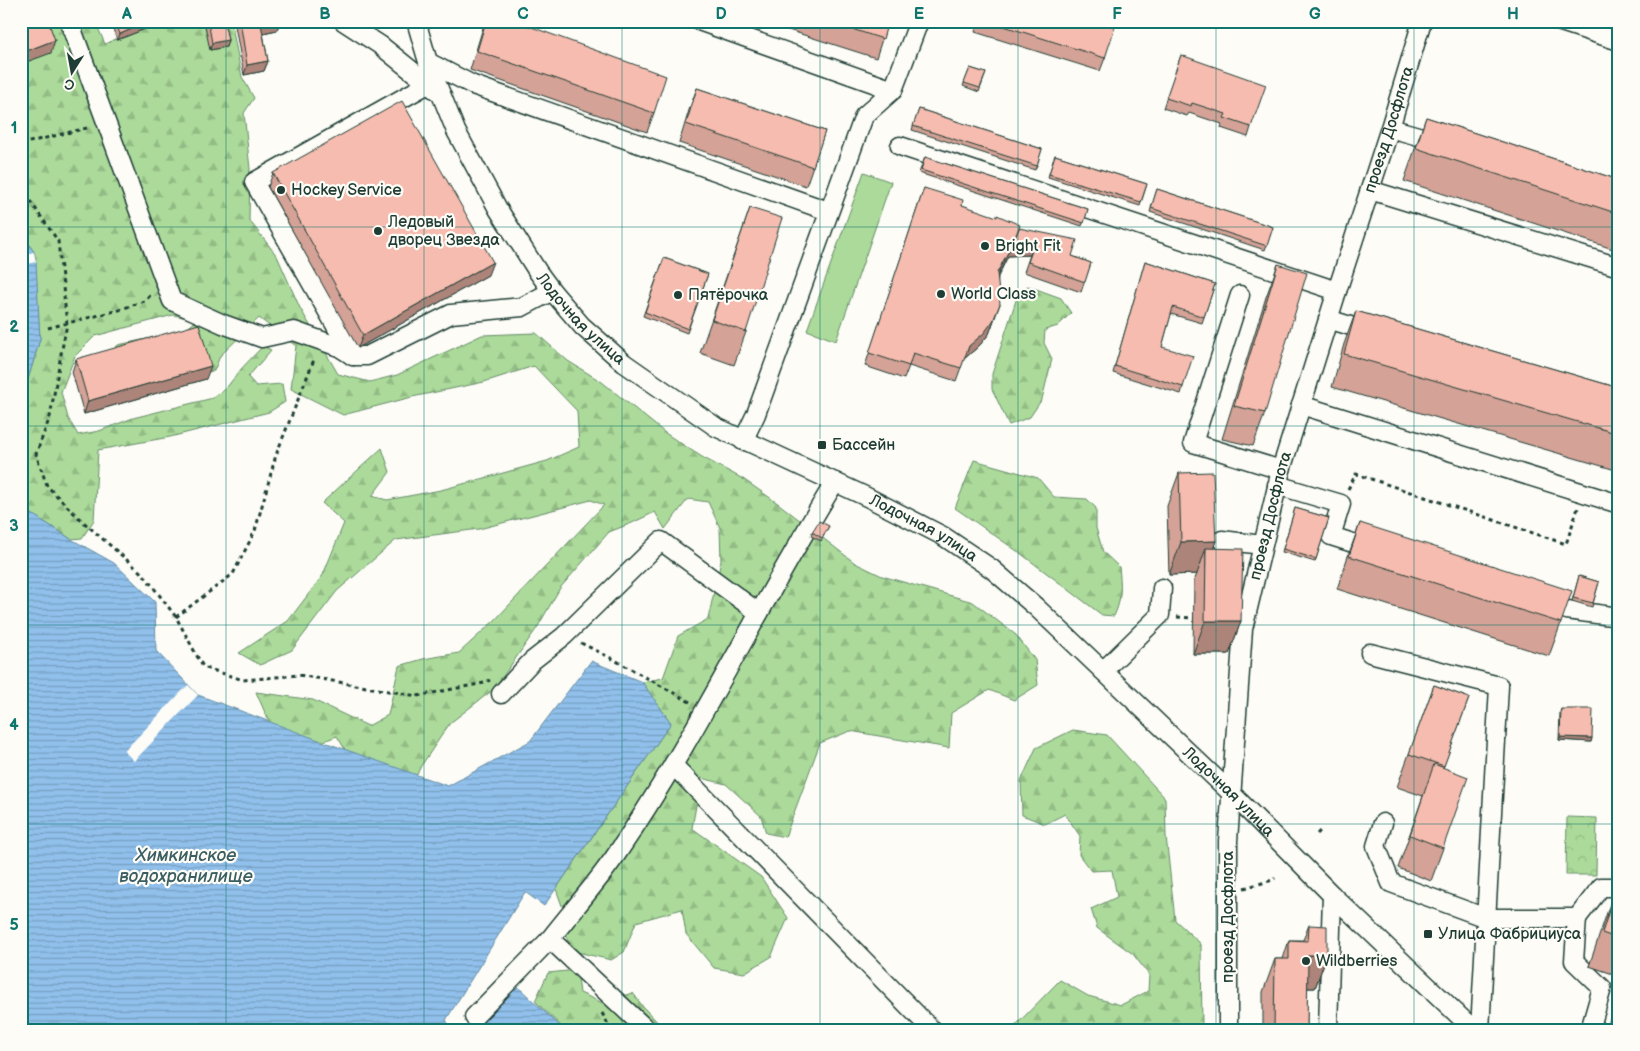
<svg xmlns="http://www.w3.org/2000/svg" width="1640" height="1051" viewBox="0 0 1640 1051" font-family="'Balsamiq Sans',sans-serif">
<style>
.grass{fill:#abda9a;stroke:#658c67}
.forest{fill:url(#forest-firs);stroke:#658c67}
.park{fill:url(#park-crowns);stroke:#658c67}
.water{fill:url(#water-rules);stroke:#638ca2}
.pier{fill:#fdfcf7}
.lines{fill:none;stroke-linecap:round;stroke-linejoin:round}
.minor-casing{stroke:#1f3d34;stroke-width:21}
.path{stroke:#1f3d34;stroke-width:3;stroke-dasharray:4 4;stroke-linecap:butt}
.minor{stroke:#fdfcf7;stroke-width:18}
.wall{fill:#d4a296;stroke:#1f3d34}
.shaded-wall{fill:#ac847a;stroke:#1f3d34}
.building{fill:#f6bcaf;stroke:#1f3d34}
.grid{fill:none;stroke:#0f766e;stroke-width:1;stroke-opacity:0.55}
.poi-dot{fill:#1f3d34;stroke:#fdfcf7;stroke-width:2}
.labels{text-anchor:middle;dominant-baseline:central;stroke-width:4.5;stroke-linejoin:round;paint-order:stroke}
.street-label{font-size:16px;fill:#1f3d34;stroke:#fdfcf7}
.poi-label{font-size:16px;fill:#1f3d34;stroke:#fdfcf7;text-anchor:start}
.water-label{font-size:18px;font-style:italic;fill:#3b5e62;stroke:#fdfcf7}
.neatline{fill:none;stroke:#0f766e;stroke-width:2}
.grid-label{font-size:16px;text-anchor:middle;font-weight:bold;fill:#0f766e}
</style>
<defs>
<pattern id="forest-firs" width="22" height="20" patternUnits="userSpaceOnUse" patternTransform="scale(1.25)"><rect width="22" height="20" fill="#abda9a"/><path d="M5 1l3.5 6h-7zM16 11l3.5 6h-7z" fill="#93bc85"/></pattern>
<pattern id="park-crowns" width="20" height="18" patternUnits="userSpaceOnUse" patternTransform="scale(1.25)"><rect width="20" height="18" fill="#abda9a"/><path d="M2 6a3 3 0 1 1 6 0M12 15a3 3 0 1 1 6 0" fill="none" stroke="#93bc85"/></pattern>
<pattern id="water-rules" width="6" height="5" patternUnits="userSpaceOnUse" patternTransform="scale(1.25)"><rect width="6" height="5" fill="#90c0eb"/><path d="M0 2.5h6" fill="none" stroke="#759dbf"/></pattern>
</defs>
<rect width="100%" height="100%" fill="#fdfcf7"/>
<filter id="ink" filterUnits="userSpaceOnUse"><feTurbulence type="fractalNoise" baseFrequency=".02" numOctaves="2"/><feDisplacementMap in="SourceGraphic" scale="10" xChannelSelector="R" yChannelSelector="G"/><feConvolveMatrix kernelMatrix="1 2 1 2 8 2 1 2 1" color-interpolation-filters="sRGB"/></filter>
<g filter="url(#ink)">
<path class="grass" d="M 864,172 L 891,182 L 836,341 L 807,330 Z"/>
<path class="forest" d="M 21,21 L 95,21 L 105,44 L 155,21 L 231,21 L 242,77 L 254,98 L 244,113 L 250,169 L 249,220 L 277,256 L 300,308 L 338,374 L 370,382 L 397,375 L 482,335 L 536,333 L 568,361 L 602,382 L 665,433 L 702,457 L 743,479 L 779,504 L 855,563 L 882,576 L 973,602 L 1016,635 L 1035,660 L 1038,685 L 1014,700 L 989,690 L 951,713 L 949,748 L 850,731 L 820,743 L 785,837 L 766,833 L 761,816 L 726,784 L 701,778 L 692,828 L 761,877 L 788,918 L 771,957 L 744,973 L 714,968 L 686,934 L 682,909 L 636,922 L 624,952 L 611,960 L 573,951 L 567,939 L 565,914 L 556,889 L 671,723 L 642,682 L 663,678 L 678,636 L 708,619 L 721,561 L 720,528 L 708,502 L 688,499 L 665,529 L 655,512 L 632,523 L 609,532 L 560,588 L 537,628 L 494,689 L 450,723 L 421,766 L 409,790 L 349,756 L 337,736 L 308,747 L 270,724 L 256,692 L 313,700 L 368,726 L 388,715 L 399,666 L 423,659 L 459,653 L 495,620 L 604,505 L 591,500 L 479,529 L 396,540 L 337,591 L 292,650 L 260,665 L 239,653 L 288,621 L 323,575 L 344,523 L 322,503 L 382,448 L 390,472 L 372,496 L 387,500 L 441,490 L 547,461 L 579,447 L 577,411 L 534,366 L 484,382 L 412,397 L 343,415 L 291,389 L 296,346 L 259,318 L 220,356 L 214,371 L 200,373 L 89,373 L 118,345 L 184,331 L 197,320 L 173,315 L 95,336 L 75,356 L 61,392 L 68,418 L 78,435 L 99,431 L 133,418 L 213,398 L 227,387 L 242,368 L 263,346 L 271,350 L 248,377 L 256,386 L 282,384 L 285,402 L 269,412 L 170,437 L 98,450 L 94,520 L 82,538 L 71,539 L 21,507 L 21,403 L 40,339 L 34,252 L 21,233 Z
M 1028,286 L 1061,298 L 1071,313 L 1058,326 L 1045,330 L 1044,343 L 1052,359 L 1042,399 L 1030,417 L 1009,425 L 992,389 L 992,374 L 1019,291 Z
M 974,460 L 1038,478 L 1054,497 L 1087,499 L 1096,508 L 1096,528 L 1103,552 L 1119,567 C 1121,584 1122,600 1114,616 L 1102,615 L 1020,553 L 955,508 Z
M 1073,730 L 1107,735 L 1165,798 L 1166,836 L 1175,920 L 1201,944 L 1202,1030 L 976,1030 L 977,1028 L 1014,1027 L 1060,980 L 1088,996 L 1121,1005 L 1148,991 L 1149,975 L 1133,954 L 1097,928 L 1091,909 L 1117,897 L 1112,870 L 1091,871 L 1079,855 L 1080,836 L 1065,814 L 1045,824 L 1022,815 L 1021,781 L 1036,748 Z
M 577,970 L 580,993 L 603,1003 L 633,993 L 643,1007 L 665,1030 L 565,1030 L 535,1001 L 548,973 Z"/>
<path class="park" d="M 1567,817 L 1597,818 L 1596,875 L 1566,875 Z"/>
<path class="water" d="M 21,233 L 34,252 L 36,262 L 40,339 L 21,403 Z
M 21,507 L 71,539 L 114,563 L 155,602 L 156,651 L 198,695 L 313,738 L 448,786 L 530,741 L 591,661 L 642,682 L 671,723 L 544,906 L 525,892 L 446,1020 L 452,1030 L 21,1030 Z
M 515,984 L 564,1030 L 473,1030 Z"/>
<path class="pier" d="M 34,252 L 36,262 L 21,265 L 21,255 Z
M 188,685 L 198,695 L 134,761 L 124,751 Z"/>
<g class="lines">
<defs>
<g id="minor">
<path d="M 69,21 L 172,301 L 223,324 L 262,338 L 294,331 L 339,347 L 353,356"/>
<path d="M 343,21 L 380,45 L 437,91"/>
<path id="s1" d="M 416,21 L 428,62 L 456,131 L 498,209 L 538,272 L 552,291 L 582,326 L 624,363 L 716,427 L 867,497 L 943,536 L 992,569 L 1036,607 L 1230,792 L 1332,895 L 1474,1030"/>
<path d="M 699,21 L 893,90"/>
<path d="M 1558,21 L 1619,41"/>
<path d="M 428,62 L 473,85 L 828,211"/>
<path d="M 428,84 L 254,182 L 353,356 L 367,356 L 451,314 L 522,307 L 552,291"/>
<path d="M 1390,128 L 1443,143"/>
<path d="M 900,146 L 1337,291"/>
<path d="M 1370,190 L 1619,267"/>
<path d="M 1240,295 L 1193,443 L 1281,470"/>
<path d="M 1328,319 L 1373,333"/>
<path d="M 1301,405 L 1619,504"/>
<path d="M 743,441 L 756,414 L 864,116 L 893,90 L 919,21"/>
<path d="M 1277,485 L 1341,504 L 1331,536 L 1375,550"/>
<path d="M 1222,540 L 1262,545"/>
<path d="M 1543,603 L 1567,610 L 1619,617"/>
<path d="M 1370,653 L 1499,686 L 1480,1030"/>
<path d="M 1103,671 L 1160,615 L 1162,588"/>
<path d="M 501,694 L 532,661 L 564,636 L 661,541 L 759,613"/>
<path d="M 673,765 L 932,1030"/>
<path d="M 1383,823 L 1376,846 L 1391,883 L 1486,918 L 1577,918 L 1601,887 L 1619,887"/>
<path d="M 1577,918 L 1574,961 L 1602,988 L 1590,1030"/>
<path d="M 474,1017 L 550,939"/>
<path d="M 647,1030 L 550,939 C 572,911 596,884 616,855 C 697,736 759,605 835,482"/>
<path id="s2" d="M 1228,1030 L 1228,841 L 1243,629 L 1281,470 L 1337,291 L 1390,128 L 1422,21"/>
<path d="M 1328,1030 L 1332,895"/>
</g>
</defs>
<use href="#minor" class="minor-casing"/>
<path class="path" d="M 21,144 L 91,127
M 21,188 L 58,241 L 67,324 L 61,354 L 50,417 L 36,454 L 47,486 L 80,519 L 144,575 L 176,617 L 203,667 L 243,680 L 299,675 L 417,696 L 484,683 L 490,680
M 48,328 L 119,310 L 144,301 L 151,295
M 1348,489 L 1356,474 L 1566,544 L 1578,508
M 176,617 L 233,574 L 255,531 L 276,455 L 315,357
M 1177,617 L 1194,618
M 581,643 L 611,658 L 690,702
M 1317,834 L 1322,829
M 1613,870 L 1619,862
M 1244,888 L 1273,880 L 1275,878
M 602,1013 L 611,1030"/>
<use href="#minor" class="minor"/>
</g>
<path class="wall" d="M 110,21 L 147,21 L 145,29 L 117,40 Z
M 204,21 L 224,21 L 228,40 L 226,47 L 210,50 Z
M 234,21 L 280,21 L 277,30 L 263,33 L 268,61 L 264,71 L 244,75 Z
M 485,21 L 515,21 L 654,113 L 647,132 L 470,70 Z
M 760,21 L 888,21 L 876,58 Z
M 978,21 L 1104,21 L 1104,24 L 1105,58 L 1100,71 L 975,32 Z
M 1602,21 L 1619,21 L 1619,27 Z
M 1181,55 L 1251,127 L 1248,137 L 1221,128 L 1222,124 L 1189,113 L 1187,116 L 1163,108 Z
M 970,68 L 986,73 L 979,92 L 963,86 Z
M 697,88 L 825,131 L 806,186 L 679,143 L 690,107 Z
M 919,109 L 1042,149 L 1035,170 L 912,130 Z
M 1426,117 L 1619,180 L 1619,251 L 1404,181 Z
M 1055,155 L 1147,184 L 1140,206 L 1048,177 Z
M 925,157 L 1088,209 L 1082,226 L 919,173 Z
M 273,173 L 488,275 L 358,348 L 268,187 Z
M 924,188 L 962,205 L 1019,228 L 1072,256 L 1091,263 L 1081,292 L 1024,272 L 1030,255 L 1008,256 L 998,277 L 995,317 L 989,334 L 979,346 L 964,359 L 956,381 L 909,366 L 904,379 L 865,366 Z
M 1157,189 L 1273,227 L 1265,250 L 1150,212 Z
M 750,208 L 746,332 L 734,365 L 700,353 Z
M 664,258 L 708,274 L 687,333 L 643,316 Z
M 1145,261 L 1215,284 L 1202,323 L 1171,314 L 1162,347 L 1183,387 L 1181,394 L 1113,373 Z
M 1278,264 L 1265,413 L 1253,446 L 1222,439 L 1266,297 Z
M 1356,311 L 1619,388 L 1619,471 L 1332,387 L 1344,344 Z
M 76,359 L 206,379 L 84,414 L 72,372 Z
M 1179,473 L 1216,541 L 1213,548 L 1241,621 L 1229,654 L 1193,654 L 1194,581 L 1197,574 L 1169,575 L 1167,506 Z
M 1295,508 L 1329,518 L 1315,562 L 1282,552 Z
M 1360,523 L 1561,623 L 1549,656 L 1337,589 L 1348,556 Z
M 829,526 L 821,541 L 811,536 L 812,532 Z
M 1579,576 L 1599,582 L 1592,607 L 1572,601 Z
M 1434,685 L 1469,698 L 1443,768 L 1443,848 L 1431,881 L 1398,868 L 1423,796 L 1397,787 Z
M 1561,709 L 1592,738 L 1591,742 L 1559,740 L 1560,712 Z
M 1619,877 L 1619,976 L 1589,966 Z
M 1309,925 L 1327,955 L 1315,988 L 1307,988 L 1307,1030 L 1263,1030 L 1263,992 L 1275,959 L 1283,959 L 1289,940 L 1303,940 Z
M 1619,993 L 1619,1030 L 1606,1030 Z"/>
<path class="shaded-wall" d="M 274,21 L 280,21 L 277,30 L 258,34 L 261,24 Z
M 148,22 L 145,29 L 117,40 L 120,34 Z
M 55,40 L 51,53 L 21,64 L 21,53 Z
M 228,40 L 226,47 L 210,50 L 212,43 Z
M 268,61 L 264,71 L 244,75 L 247,65 Z
M 1013,243 L 1012,246 L 1034,245 L 1030,255 L 1008,256 L 992,286 L 997,273 Z
M 493,262 L 488,275 L 358,348 L 363,335 Z
M 1000,304 L 989,334 L 979,346 L 964,359 L 969,346 Z
M 211,366 L 206,379 L 84,414 L 88,401 Z
M 1216,541 L 1206,569 L 1206,548 L 1197,574 L 1169,575 L 1181,542 Z
M 1205,621 L 1241,621 L 1229,654 L 1193,654 Z
M 1560,737 L 1592,738 L 1591,742 L 1559,740 Z
M 1308,955 L 1327,955 L 1315,988 L 1296,988 Z"/>
<path class="building" d="M 21,21 L 48,21 L 55,40 L 21,53 Z
M 115,21 L 147,21 L 148,22 L 120,34 Z
M 208,21 L 224,21 L 228,40 L 212,43 Z
M 240,21 L 274,21 L 261,24 L 268,61 L 247,65 Z
M 486,21 L 515,21 L 666,76 L 654,113 L 477,51 Z
M 827,21 L 888,21 L 883,39 Z
M 988,21 L 1104,21 L 1104,24 L 1115,27 L 1105,58 Z
M 1181,55 L 1266,85 L 1251,127 L 1224,118 L 1226,114 L 1192,103 L 1191,106 L 1166,98 Z
M 970,68 L 986,73 L 980,88 L 964,83 Z
M 697,88 L 825,131 L 813,167 L 686,124 Z
M 402,101 L 493,262 L 363,335 L 273,173 Z
M 919,109 L 1042,149 L 1037,166 L 913,126 Z
M 1426,117 L 1619,180 L 1619,214 L 1416,148 Z
M 1055,155 L 1147,184 L 1141,202 L 1049,174 Z
M 925,157 L 1088,209 L 1084,223 L 921,170 Z
M 924,188 L 963,200 L 962,205 L 997,217 L 997,215 L 1020,225 L 1013,243 L 997,273 L 1000,304 L 993,321 L 984,333 L 969,346 L 961,368 L 913,353 L 909,366 L 869,353 Z
M 1157,189 L 1273,227 L 1267,246 L 1151,208 Z
M 750,208 L 782,218 L 746,332 L 712,320 Z
M 1019,228 L 1077,240 L 1072,256 L 1091,263 L 1085,282 L 1028,262 L 1034,245 L 1012,246 Z
M 664,258 L 708,274 L 688,329 L 645,312 Z
M 1145,261 L 1215,284 L 1204,317 L 1173,307 L 1162,347 L 1193,356 L 1183,387 L 1115,366 Z
M 1278,264 L 1307,273 L 1265,413 L 1234,406 Z
M 1356,311 L 1619,388 L 1619,434 L 1344,354 Z
M 199,324 L 211,366 L 88,401 L 76,359 Z
M 1213,472 L 1216,541 L 1181,542 L 1179,473 Z
M 1295,508 L 1329,518 L 1316,559 L 1283,549 Z
M 819,521 L 829,526 L 822,538 L 812,532 Z
M 1360,523 L 1572,591 L 1561,623 L 1349,556 Z
M 1206,548 L 1243,549 L 1241,621 L 1205,621 Z
M 1579,576 L 1599,582 L 1593,603 L 1573,598 Z
M 1434,685 L 1469,698 L 1444,766 L 1409,754 Z
M 1561,709 L 1593,709 L 1592,738 L 1560,737 Z
M 1434,764 L 1468,777 L 1443,848 L 1410,835 Z
M 1619,879 L 1619,939 L 1602,933 Z
M 1309,925 L 1327,926 L 1327,955 L 1308,955 L 1307,1030 L 1274,1030 L 1275,959 L 1289,959 L 1289,940 L 1308,941 Z
M 1619,994 L 1619,1022 L 1610,1019 Z"/>
</g>
<path class="grid" d="M 226,21 L 226,1030M 424,21 L 424,1030M 622,21 L 622,1030M 820,21 L 820,1030M 1018,21 L 1018,1030M 1216,21 L 1216,1030M 1414,21 L 1414,1030M 21,227 L 1619,227M 21,426 L 1619,426M 21,625 L 1619,625M 21,824 L 1619,824"/>
<g class="poi-dot">
<circle cx="281" cy="190" r="5"/>
<circle cx="378" cy="231" r="5"/>
<circle cx="985" cy="246" r="5"/>
<circle cx="941" cy="294" r="5"/>
<circle cx="678" cy="295" r="5"/>
<rect x="817" y="440" width="10" height="10" rx="2.5"/>
<rect x="1423" y="929" width="10" height="10" rx="2.5"/>
<circle cx="1306" cy="961" r="5"/>
</g>
<g class="labels">
<g class="street-label">
<text stroke="none"><textPath href="#s2" startOffset="922">проезд Досфлота</textPath></text>
<text stroke="none"><textPath href="#s1" startOffset="344">Лодочная улица</textPath></text>
<text stroke="none"><textPath href="#s2" startOffset="518">проезд Досфлота</textPath></text>
<text stroke="none"><textPath href="#s1" startOffset="749">Лодочная улица</textPath></text>
<text stroke="none"><textPath href="#s1" startOffset="1154">Лодочная улица</textPath></text>
<text transform="translate(1228 917) rotate(-90)">проезд Досфлота</text>
</g>
<g class="poi-label">
<text x="291" y="190">Hockey Service</text>
<text x="388" y="222">Ледовый<tspan x="388" dy="18">дворец Звезда</tspan></text>
<text x="995" y="246">Bright Fit</text>
<text x="951" y="294">World Class</text>
<text x="688" y="295">Пятёрочка</text>
<text x="832" y="445">Бассейн</text>
<text x="1438" y="934">Улица Фабрициуса</text>
<text x="1316" y="961">Wildberries</text>
</g>
<g class="water-label">
<text x="186" y="855">Химкинское<tspan x="186" dy="21">водохранилище</tspan></text>
</g>
</g>
<rect width="1640" height="1051" fill="none" stroke="#fdfcf7" stroke-width="55"/>
<g transform="translate(72 72) rotate(191)" stroke="#fdfcf7" stroke-width="4" paint-order="stroke">
<path d="M0-4L9 19L0 12L-9 19Z" fill="#1f3d34"/>
<text y="-8" font-size="14" font-weight="bold" text-anchor="middle" fill="#1f3d34">С</text>
</g>
<rect x="28" y="28" width="1584" height="996" class="neatline"/>
<g class="grid-label">
<text x="127" y="19">A</text>
<text x="325" y="19">B</text>
<text x="523" y="19">C</text>
<text x="721" y="19">D</text>
<text x="919" y="19">E</text>
<text x="1117" y="19">F</text>
<text x="1315" y="19">G</text>
<text x="1513" y="19">H</text>
<text x="14" y="133">1</text>
<text x="14" y="332">2</text>
<text x="14" y="531">3</text>
<text x="14" y="730">4</text>
<text x="14" y="930">5</text>
</g>
</svg>
